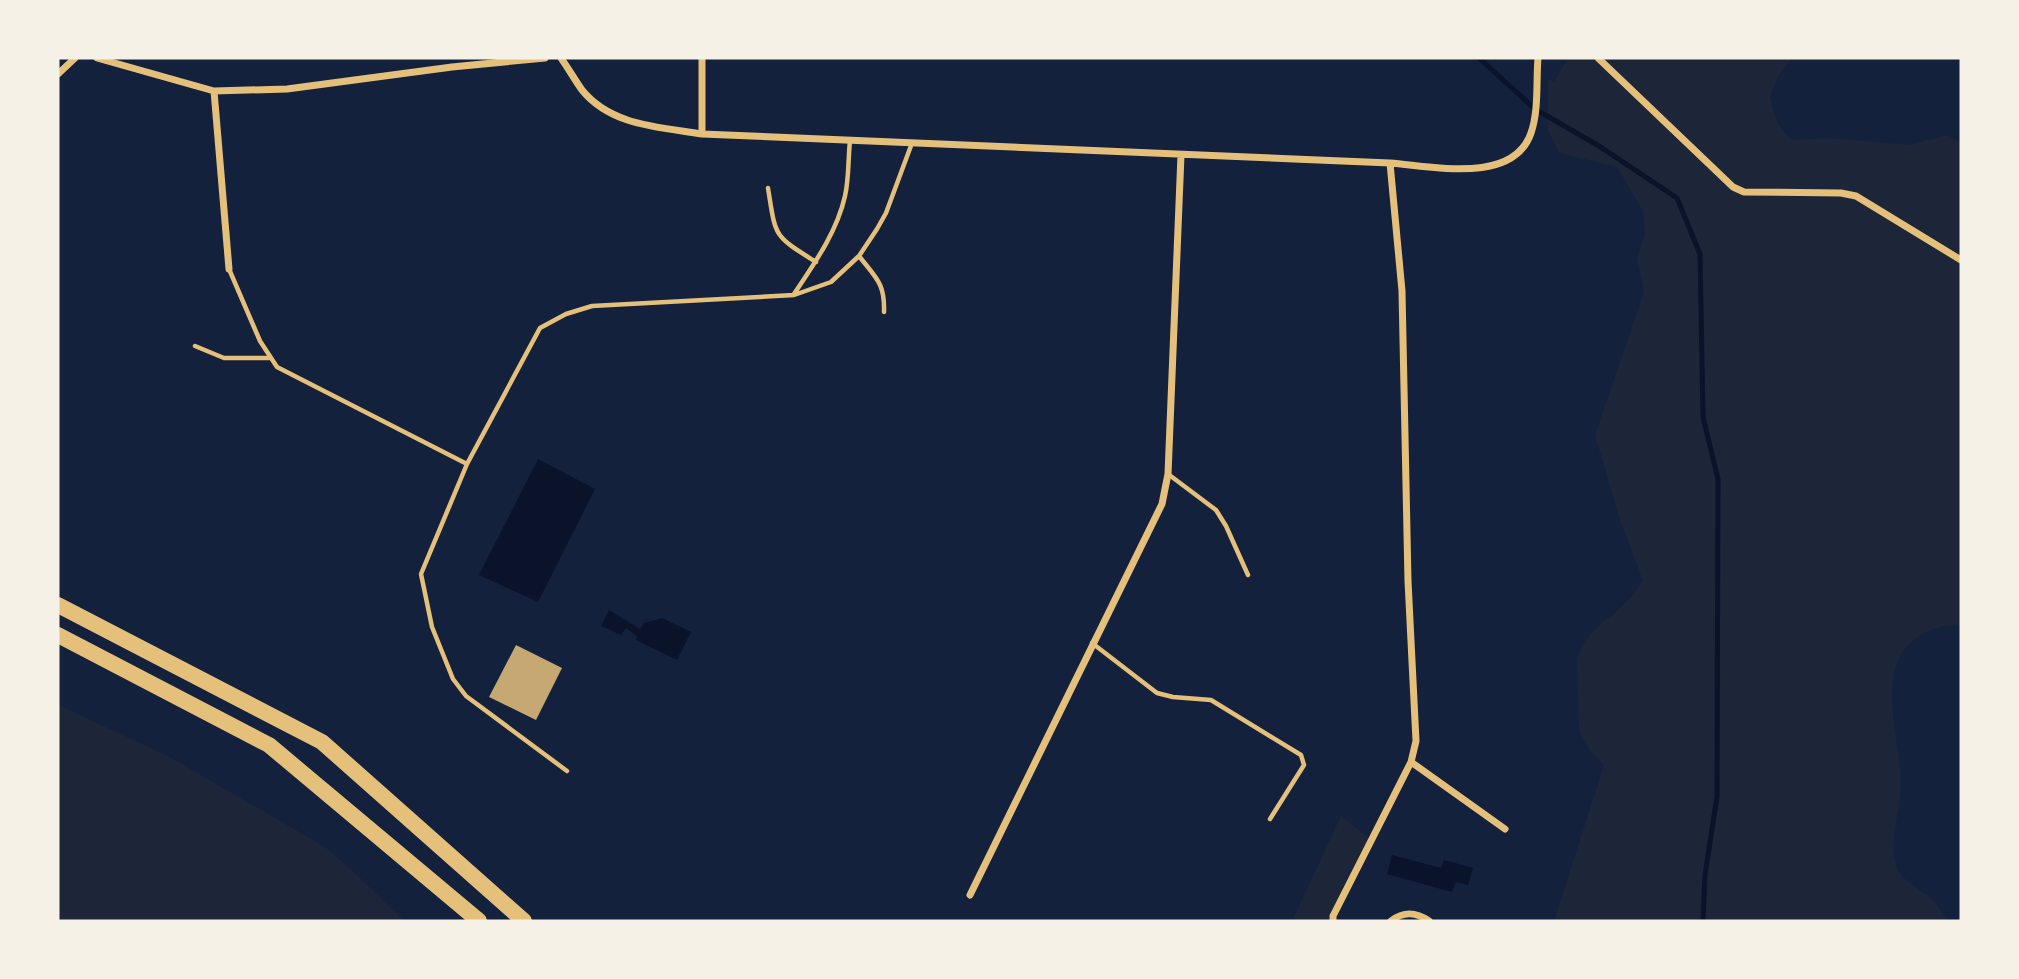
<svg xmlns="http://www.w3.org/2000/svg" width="2019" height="979" viewBox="0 0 2019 979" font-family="Literata,serif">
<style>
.green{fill:#1d2539}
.water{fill:#0b132b}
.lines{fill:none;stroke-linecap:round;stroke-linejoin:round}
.stream{stroke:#0b132b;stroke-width:5}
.building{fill:#c6a872}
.service{stroke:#e5c07b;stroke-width:4.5}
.minor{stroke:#e5c07b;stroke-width:7}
.motorway{stroke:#e5c07b;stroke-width:16}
</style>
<rect width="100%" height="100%" fill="#14213d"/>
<path class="green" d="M 1568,58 L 1792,58 L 1778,76 L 1770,97 C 1773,112 1779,133 1794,140 L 1828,138 L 1910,145 L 1947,135 L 1961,142 L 1961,626 C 1945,624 1936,627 1921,635 C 1871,663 1901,740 1901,784 C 1901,812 1887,840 1897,868 C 1902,881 1922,890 1932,899 C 1938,905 1943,914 1947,921 L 1554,921 L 1604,765 L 1589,749 L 1579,731 L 1577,657 L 1587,639 L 1602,622 L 1613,615 L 1631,597 L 1643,581 L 1620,520 L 1595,435 L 1644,292 L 1637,259 L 1645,233 L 1643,211 L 1617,167 L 1559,153 L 1548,130 L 1548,79 L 1554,82 Z
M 58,705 L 168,756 L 325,847 L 358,876 L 404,921 L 58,921 Z
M 1341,816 L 1370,839 L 1328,921 L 1292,921 Z"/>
<path class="water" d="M 538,459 L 595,489 L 538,602 L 479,575 Z
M 609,610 L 640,629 L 644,623 L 662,618 L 691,632 L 677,660 L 636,640 L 637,636 L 626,628 L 621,635 L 601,626 Z
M 1392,855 L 1441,868 L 1444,860 L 1473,868 L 1468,885 L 1456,882 L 1452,892 L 1387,874 Z"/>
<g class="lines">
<path class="stream" d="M 1479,58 L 1535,109 L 1599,146 L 1677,198 L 1700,254 L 1703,417 L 1718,479 L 1717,797 L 1705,875 L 1703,921"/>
</g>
<path class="building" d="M 516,645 L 562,668 L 536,720 L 489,697 Z"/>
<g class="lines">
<path class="service" d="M 768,188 C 776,238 773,235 816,262
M 859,256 C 876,278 885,283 884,312
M 229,269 L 260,341 L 277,367 L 467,464
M 794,294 C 814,264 837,232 845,196 C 849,179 848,159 850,141
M 195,346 L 224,358 L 269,358
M 1168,474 L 1216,510 L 1226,526 L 1248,575
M 1092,643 L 1157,693 L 1173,697 L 1211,700 L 1301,755 L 1304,765 L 1270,819
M 567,771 L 466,696 L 453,679 L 432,627 L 421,574 L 467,464 L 540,328 L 566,314 L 592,306 L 794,295 L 831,282 L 859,256 L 877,229 L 886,213 L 912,143"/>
<path class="minor" d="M 97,58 L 214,91 L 287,89 L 452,67 L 545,58
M 561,58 C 568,68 575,80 582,90 C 611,126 660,127 702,134 L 1390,163 C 1432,166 1513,185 1531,133 C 1539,110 1536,81 1538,58
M 1598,58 L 1733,187 L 1744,192 L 1841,193 L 1856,196 L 1961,260
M 58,74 L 75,58
M 214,91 L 229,269
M 702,134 L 702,58
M 1411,762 L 1505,829
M 970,895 L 1162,504 L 1168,474 L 1181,155
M 1333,921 L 1333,916 L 1411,762 L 1416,741 L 1408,581 L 1402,291 L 1390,163
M 1391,921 C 1404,911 1416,912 1429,921"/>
<path class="motorway" d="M 58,605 L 322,742 L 524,921
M 58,635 L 269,745 L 479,921"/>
</g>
<rect width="2019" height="979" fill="none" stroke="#f6f1e7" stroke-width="119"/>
</svg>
